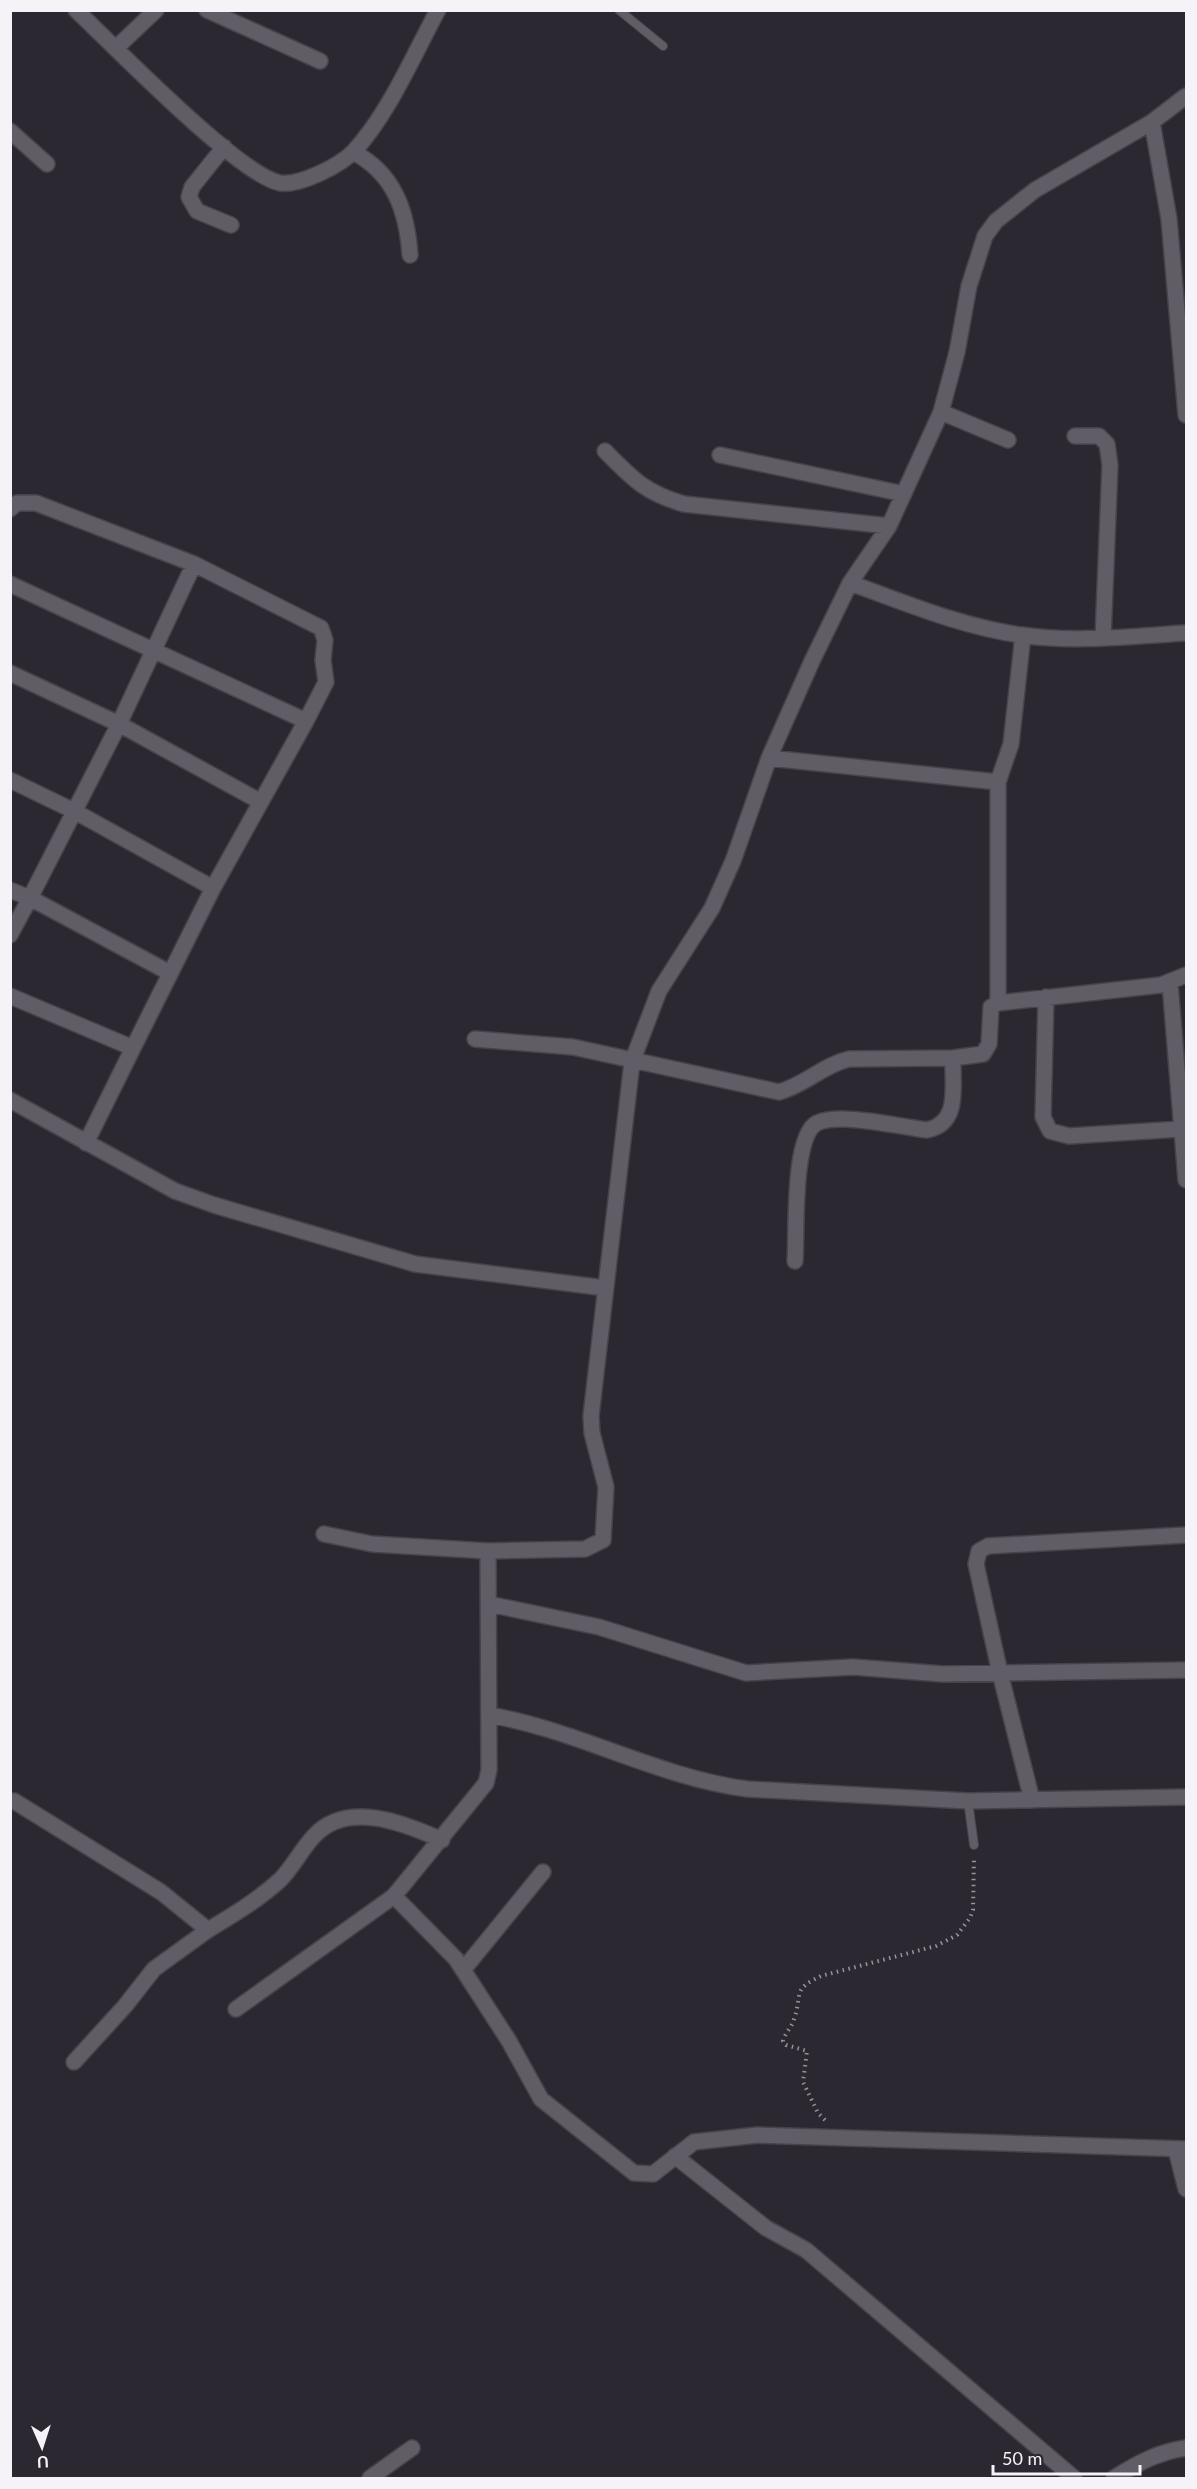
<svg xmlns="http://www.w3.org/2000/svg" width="1197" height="2489" viewBox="0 0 1197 2489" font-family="Lato,sans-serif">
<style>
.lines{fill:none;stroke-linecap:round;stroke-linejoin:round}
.lane-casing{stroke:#46434a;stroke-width:10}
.street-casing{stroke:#46434a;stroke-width:18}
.path{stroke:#96939a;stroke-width:4;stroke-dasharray:1.5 4.5;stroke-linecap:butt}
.lane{stroke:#615d67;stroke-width:8}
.street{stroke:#615d67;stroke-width:15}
</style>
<rect width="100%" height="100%" fill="#2c2831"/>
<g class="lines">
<defs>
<path id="lane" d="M 619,10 L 663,46
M 968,1801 L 974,1845"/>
<path id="street" d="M 76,10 C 113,45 239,175 280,183 C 300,186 341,165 354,151 C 388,115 414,54 438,10
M 207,10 L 320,61
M 116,48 L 156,10
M 1152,122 L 1169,219 L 1186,415
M 10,131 L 47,164
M 224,147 L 192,187 L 189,197 L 197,211 L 231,225
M 353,152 C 394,173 407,211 410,255
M 941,412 L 1008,440
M 1075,436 L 1099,436 L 1107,444 L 1110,465 L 1103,638
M 605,451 C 633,479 645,493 684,504 L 889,526
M 720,455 L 904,494
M 10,509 L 17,503 L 36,503 L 194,564 L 119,724 L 30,898 L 170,973
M 194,564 L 321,628 L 325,640 L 323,660 L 326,682 L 306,721
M 850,583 C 906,603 962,627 1021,635 C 1075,643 1133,636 1186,633
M 10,584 L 306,721 L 213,888
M 10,673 L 119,724 L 261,802
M 769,758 L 998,782
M 10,780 L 74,811 L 213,888 L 133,1048
M 10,890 L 30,898 L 10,935
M 1170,983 L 1186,1180
M 10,996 L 133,1048 L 86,1143
M 1046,997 L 1043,1117 L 1050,1131 L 1069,1136 L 1181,1129
M 998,1003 L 998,782 L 1011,744 L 1023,635
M 475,1039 L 573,1047 L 779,1092 C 805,1085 823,1065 849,1059 L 953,1058 L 983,1054 L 989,1044 L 991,1007 L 998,1003 L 1161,985 L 1186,975
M 10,1100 L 175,1191 L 214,1205 L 415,1264 L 605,1288
M 795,1261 C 797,1233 792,1136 817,1123 C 840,1112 901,1127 927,1130 C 961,1123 952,1086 953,1058
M 324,1534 L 372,1544 L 488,1551
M 489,1604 L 599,1627 L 746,1673 L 853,1667 L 943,1674 L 1186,1670
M 489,1715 C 577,1730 657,1777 747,1789 L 968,1801 L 1186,1797
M 1032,1800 L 1000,1673 L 976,1564 L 979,1551 L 988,1546 L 1186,1535
M 14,1801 L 161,1892 L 208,1930 C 233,1915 258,1900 280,1880 C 293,1867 301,1850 314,1836 C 347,1800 404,1823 442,1840
M 394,1896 L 456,1959 L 509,2041 L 541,2099 L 634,2173 L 653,2174 L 694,2142 L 758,2135 L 1186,2149
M 463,1970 L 543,1872
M 236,2009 L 394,1896 L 486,1783 L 489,1770 L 488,1551 L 585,1549 L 603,1540 L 606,1487 L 592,1433 L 591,1416 L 632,1062 L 659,991 L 712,908 L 733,861 L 769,758 L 812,661 L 850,583 L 889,526 L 941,412 L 957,352 L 969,286 L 985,236 L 996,221 L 1035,190 L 1152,122 L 1186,96
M 74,2062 L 125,2006 L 154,1969 L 208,1930
M 1176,2150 L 1186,2189
M 675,2156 L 766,2228 L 806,2250 L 1074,2478
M 370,2478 L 412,2448
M 1114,2478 C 1138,2463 1158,2452 1186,2448"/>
</defs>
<use href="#lane" class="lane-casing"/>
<use href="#street" class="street-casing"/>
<path class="path" d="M 825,2120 L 818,2113 L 803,2082 L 807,2051 L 786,2045 L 783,2041 C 785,2033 792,2027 794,2019 C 803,1994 791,1990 821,1976 L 936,1946 L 957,1935 L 970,1918 L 973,1910 L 974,1857"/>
<use href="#lane" class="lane"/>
<use href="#street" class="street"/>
</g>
<rect width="1197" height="2489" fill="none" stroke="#f5f3f8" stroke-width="24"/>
<g transform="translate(42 2447) rotate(177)" stroke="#2c2831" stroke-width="4.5" paint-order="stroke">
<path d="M0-4.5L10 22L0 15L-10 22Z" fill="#f5f3f8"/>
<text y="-9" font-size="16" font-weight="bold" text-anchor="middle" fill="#f5f3f8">U</text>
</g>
<path d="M993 2465v9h147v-9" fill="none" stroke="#f5f3f8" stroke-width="3"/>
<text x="1002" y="2465" font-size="18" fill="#f5f3f8" stroke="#2c2831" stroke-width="4.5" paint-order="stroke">50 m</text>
</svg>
